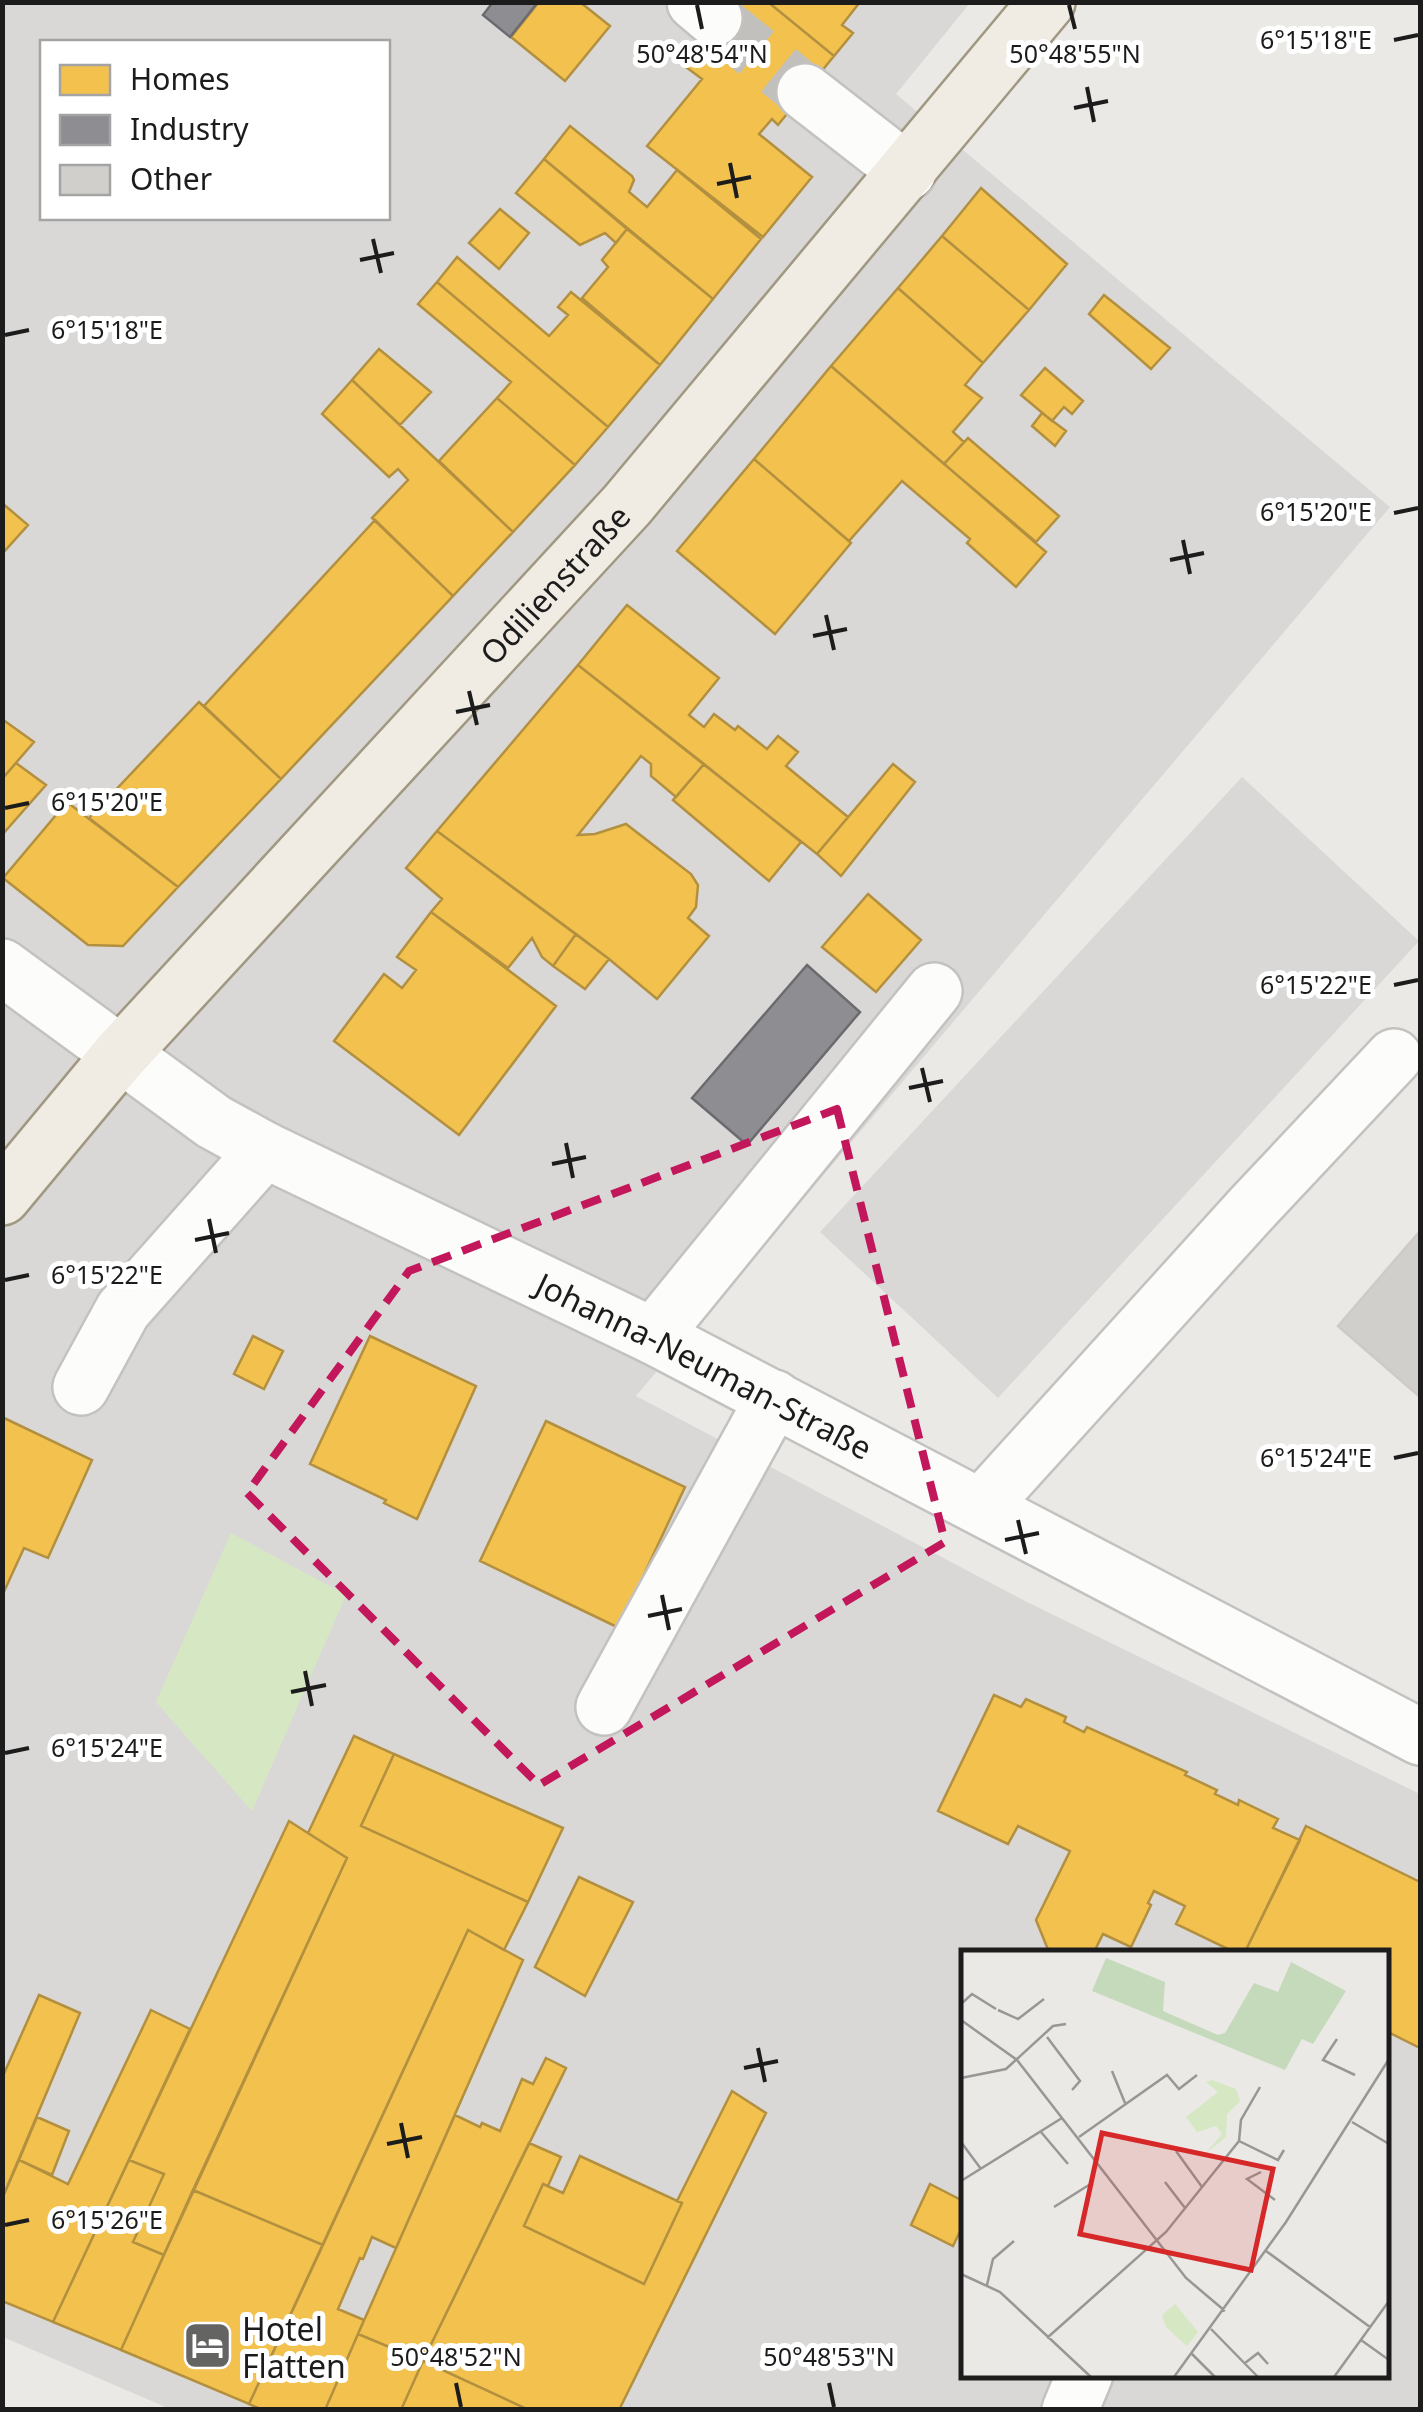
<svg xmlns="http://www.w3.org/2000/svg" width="1423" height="2412" viewBox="0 0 1423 2412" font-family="'Noto Sans',sans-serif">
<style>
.residential{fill:#dad8d6;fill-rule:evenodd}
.religious{fill:#d9d8d6}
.grass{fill:#d6e8c3}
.homes{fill:#f2c14e;stroke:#b2903f;stroke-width:2.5}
.industry{fill:#8d8d92;stroke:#6b6b6f;stroke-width:2.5}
.building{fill:#d1cfcc;stroke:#cecbc6;stroke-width:2.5}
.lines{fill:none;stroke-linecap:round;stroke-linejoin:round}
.minor-tunnel{stroke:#c2c0bd;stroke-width:55;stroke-dasharray:55 28;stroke-linecap:butt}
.minor-casing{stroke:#c3c2c1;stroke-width:60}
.major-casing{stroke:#a19882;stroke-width:60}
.minor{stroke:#fcfcfb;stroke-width:55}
.major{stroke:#f0ebe3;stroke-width:55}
.marked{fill:none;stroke:#c2185b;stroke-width:8;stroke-dasharray:20 12;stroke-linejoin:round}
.ticks{fill:none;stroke:#1c1c1c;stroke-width:4}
.labels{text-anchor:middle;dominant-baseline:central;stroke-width:10;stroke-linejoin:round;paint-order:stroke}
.street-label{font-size:32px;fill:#1c1c1c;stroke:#fff}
.poi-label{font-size:32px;fill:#1c1c1c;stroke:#fff;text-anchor:start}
.inset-road{fill:none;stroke:#989795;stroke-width:2.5}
.view{fill:#d62828;fill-opacity:0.15;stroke:#d62828;stroke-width:5}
.inset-edge{fill:none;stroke:#1c1c1c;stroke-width:5}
.ticks-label{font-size:25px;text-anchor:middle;fill:#1c1c1c;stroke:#fff;stroke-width:10;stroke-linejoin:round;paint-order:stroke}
</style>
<rect width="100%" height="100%" fill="#ebe9e5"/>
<path class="residential" d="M 3,3 L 970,3 L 896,94 L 1390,507 L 636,1396 L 1025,1601 L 1420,1794 L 1420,2409 L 170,2409 L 3,2337 ZM 42,42 L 388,42 L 388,218 L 42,218 ZM 963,1952 L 1386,1952 L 1386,2374 L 963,2374 Z"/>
<path class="religious" d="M 1242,777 L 1419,941 L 998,1398 L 820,1232 Z
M 150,1495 L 228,1529 L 159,1693 L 80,1659 Z
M 774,2118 L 871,2165 L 853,2204 L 953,2253 L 876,2409 L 857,2409 L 778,2370 L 758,2410 L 722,2409 L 650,2374 Z
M 1122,2375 L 1122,2374 L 1319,2375 L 1304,2409 L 1107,2409 Z"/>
<path class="grass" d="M 231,1533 L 346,1595 L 252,1811 L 156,1702 Z"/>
<path class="homes" d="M 539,2 L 580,2 L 610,26 L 565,81 L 511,37 Z
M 726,2 L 768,2 L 834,56 L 778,125 L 772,119 L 759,134 L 812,177 L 763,237 L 647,146 L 702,79 L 682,64 L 691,54 L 686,51 Z
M 768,2 L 860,2 L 842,25 L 853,33 L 834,56 Z
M 570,126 L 632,176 L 634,180 L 629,192 L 647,207 L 677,170 L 761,239 L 713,299 L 544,159 Z
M 544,159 L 627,229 L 616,243 L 605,233 L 580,245 L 516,193 Z
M 981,188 L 1067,264 L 1029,310 L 942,236 Z
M 500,209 L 529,233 L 499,269 L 469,243 Z
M 627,229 L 713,299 L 660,365 L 582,298 L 608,267 L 602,260 Z
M 942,236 L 1029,310 L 983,363 L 898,288 Z
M 457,257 L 549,336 L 568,315 L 558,307 L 571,292 L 660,365 L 608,427 L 437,282 Z
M 437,282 L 608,427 L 575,465 L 497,398 L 511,382 L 418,304 Z
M 898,288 L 983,363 L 965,385 L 982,398 L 953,432 L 964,442 L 944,464 L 831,366 Z
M 1104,295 L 1170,348 L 1151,369 L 1089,314 Z
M 379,349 L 431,392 L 400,425 L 352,380 Z
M 831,366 L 1046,552 L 1016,587 L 967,543 L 970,539 L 902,481 L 849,541 L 754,459 Z
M 1045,368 L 1083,401 L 1072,414 L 1064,407 L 1052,421 L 1021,395 Z
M 352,380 L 513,532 L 453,596 L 372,518 L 408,480 L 398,469 L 389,477 L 322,414 Z
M 497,398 L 575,465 L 513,532 L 439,461 Z
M 1042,413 L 1066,431 L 1055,446 L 1032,426 Z
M 968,438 L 1059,516 L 1036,542 L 944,464 Z
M 754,459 L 851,543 L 775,634 L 677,551 Z
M 2,503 L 28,525 L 2,554 Z
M 375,520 L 453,596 L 281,779 L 204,706 Z
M 627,605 L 719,678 L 689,715 L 704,727 L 714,714 L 735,730 L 738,726 L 767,749 L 778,736 L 798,752 L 786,766 L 848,817 L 817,854 L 578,665 Z
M 578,665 L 704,764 L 676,797 L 651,776 L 651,764 L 641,756 L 578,835 L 595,834 L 626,824 L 691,874 L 698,885 L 696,907 L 688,918 L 709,936 L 657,999 L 609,959 L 437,831 Z
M 199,702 L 281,779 L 178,887 L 89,818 Z
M 2,719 L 34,742 L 2,779 Z
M 16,763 L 46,785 L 2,835 L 2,779 Z
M 704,764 L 801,842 L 769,881 L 673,800 Z
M 893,764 L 915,782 L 841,876 L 817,854 Z
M 67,802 L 178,887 L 123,946 L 88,945 L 3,878 Z
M 437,831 L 576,934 L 553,966 L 542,957 L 532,938 L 508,968 L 431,912 L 442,899 L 406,868 Z
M 868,894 L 921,940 L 876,992 L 822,947 Z
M 431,912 L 556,1006 L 459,1135 L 334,1041 L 384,974 L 402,988 L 416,970 L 397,957 Z
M 576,934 L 609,959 L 585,989 L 553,966 Z
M 253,1336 L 283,1351 L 264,1389 L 234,1374 Z
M 370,1336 L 476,1386 L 417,1519 L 384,1503 L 386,1500 L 310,1464 Z
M 2,1417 L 92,1460 L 48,1558 L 24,1548 L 2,1596 Z
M 546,1421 L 685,1487 L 619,1628 L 480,1561 Z
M 994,1695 L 1021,1707 L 1026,1699 L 1066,1717 L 1064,1722 L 1084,1732 L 1087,1727 L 1187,1772 L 1185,1775 L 1217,1790 L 1215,1794 L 1238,1805 L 1239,1800 L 1278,1819 L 1273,1828 L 1300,1840 L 1245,1952 L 1234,1952 L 1176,1924 L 1185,1906 L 1154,1891 L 1148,1903 L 1151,1905 L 1131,1947 L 1103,1934 L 1094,1952 L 1049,1952 L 1036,1920 L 1070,1851 L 1018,1826 L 1008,1844 L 938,1811 Z
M 354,1736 L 394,1754 L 361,1826 L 528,1902 L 504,1950 L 468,1930 L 323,2245 L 193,2190 L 347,1858 L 308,1833 Z
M 394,1754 L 563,1828 L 528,1902 L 361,1826 Z
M 289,1821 L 347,1858 L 164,2255 L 133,2242 L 164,2174 L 129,2160 Z
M 1306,1826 L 1420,1882 L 1420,2048 L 1386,2031 L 1386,1952 L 1245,1952 Z
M 579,1877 L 633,1902 L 585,1996 L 535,1967 Z
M 468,1930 L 523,1960 L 396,2248 L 372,2237 L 363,2259 L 360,2258 L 338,2309 L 364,2320 L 325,2410 L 263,2410 L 249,2404 Z
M 39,1995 L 80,2013 L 2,2199 L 2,2078 Z
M 151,2010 L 190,2029 L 53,2322 L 2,2301 L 2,2199 L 19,2160 L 68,2184 Z
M 546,2058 L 566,2068 L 423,2361 L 358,2334 L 455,2115 L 480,2127 L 482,2123 L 500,2131 L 522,2079 L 533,2084 Z
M 732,2091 L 766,2113 L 619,2410 L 529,2410 L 423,2361 L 529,2143 L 561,2157 L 548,2186 L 543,2184 L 524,2226 L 644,2284 L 682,2203 L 677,2201 Z
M 37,2117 L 69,2131 L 52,2175 L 19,2160 Z
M 580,2156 L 682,2203 L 644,2284 L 524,2226 L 543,2184 L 563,2193 Z
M 129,2160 L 164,2174 L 133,2242 L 164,2255 L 121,2350 L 53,2322 Z
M 930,2184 L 963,2201 L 963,2225 L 953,2246 L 911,2225 Z
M 193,2190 L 323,2245 L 249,2404 L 121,2350 Z
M 358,2334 L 423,2361 L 401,2410 L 325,2410 Z
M 423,2361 L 529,2410 L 401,2410 Z"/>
<path class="industry" d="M 493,2 L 538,2 L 510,37 L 483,15 Z
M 807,965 L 860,1012 L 747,1145 L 692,1098 Z"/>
<path class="building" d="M 1420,1231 L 1420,1397 L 1338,1326 Z"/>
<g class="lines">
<path class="minor-tunnel" d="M 714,18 L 805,92"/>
<defs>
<g id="minor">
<path d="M 695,2 L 714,18"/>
<path d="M 805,92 L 908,172"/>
<path id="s1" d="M 2,967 L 214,1122 L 265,1150 L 653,1336 L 1420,1737"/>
<path d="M 653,1336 L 934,991"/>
<path d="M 81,1387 L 123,1310 L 265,1150"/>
<path d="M 981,1507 L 1253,1207 L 1394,1057"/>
<path d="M 604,1707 L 774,1398"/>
<path d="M 1070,2410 L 1085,2374"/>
</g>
<g id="major">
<path id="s2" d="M 2,1197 L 120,1055 L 627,505 L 1047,2"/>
</g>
</defs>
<use href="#minor" class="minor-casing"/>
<use href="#major" class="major-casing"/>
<use href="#minor" class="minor"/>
<use href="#major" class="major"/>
</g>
<path class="marked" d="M 837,1109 L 945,1542 L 539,1785 L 247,1493 L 409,1271 Z"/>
<path class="ticks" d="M 697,5 L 702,29M 1069,5 L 1075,29M 1394,40 L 1418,35M 1087,87 L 1094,122M 1074,108 L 1108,101M 730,163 L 737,198M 717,184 L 751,177M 373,239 L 381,273M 360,260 L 394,253M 5,335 L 29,330M 1394,513 L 1418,508M 1183,540 L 1190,574M 1170,560 L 1204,553M 826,615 L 834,650M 813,636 L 847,629M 469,691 L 477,725M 456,712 L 490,705M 5,808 L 29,803M 1394,985 L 1418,980M 922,1068 L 930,1102M 909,1088 L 943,1081M 566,1143 L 573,1178M 552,1164 L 586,1157M 209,1219 L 216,1253M 195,1240 L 229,1233M 5,1280 L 29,1275M 1394,1458 L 1418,1453M 1018,1520 L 1026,1554M 1005,1540 L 1039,1533M 662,1595 L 669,1630M 648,1616 L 682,1609M 305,1671 L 312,1706M 291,1692 L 326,1685M 5,1753 L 29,1748M 758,2048 L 765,2082M 744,2068 L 778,2061M 401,2123 L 408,2158M 387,2144 L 422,2137M 5,2225 L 29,2220M 456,2383 L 461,2407M 829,2383 L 834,2407"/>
<defs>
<symbol id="hotel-square" viewBox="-11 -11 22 22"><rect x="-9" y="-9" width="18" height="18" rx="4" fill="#646462" stroke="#fff"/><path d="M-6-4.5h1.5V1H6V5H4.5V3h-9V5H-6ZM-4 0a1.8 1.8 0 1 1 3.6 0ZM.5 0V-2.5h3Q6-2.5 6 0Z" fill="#fff"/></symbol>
</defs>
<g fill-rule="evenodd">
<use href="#hotel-square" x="180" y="2318" width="55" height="55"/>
</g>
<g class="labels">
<g class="street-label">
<text stroke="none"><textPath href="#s2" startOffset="825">Odilienstraße</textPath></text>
<text stroke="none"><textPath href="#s1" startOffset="810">Johanna-Neuman-Straße</textPath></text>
</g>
<g class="poi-label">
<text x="242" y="2328">Hotel<tspan x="242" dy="37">Flatten</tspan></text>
</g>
</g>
<g transform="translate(961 1950)">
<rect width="428" height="428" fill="#ebe9e5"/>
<path d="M 251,130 L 275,139 L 279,151 L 266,164 L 265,187 L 244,204 L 261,184 L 255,176 L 236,182 L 225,167 L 257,142 L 245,132 ZM 214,354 L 237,382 L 226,396 L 205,377 L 201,365 Z" fill="#d6e8c3"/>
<path d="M 145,8 L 204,32 L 202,61 L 257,85 L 264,83 L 293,33 L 317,42 L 330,12 L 385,41 L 352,94 L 341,89 L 324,120 L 131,41 Z" fill="#c4daba"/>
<path class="inset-road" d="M 0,54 L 11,44 L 35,59M 37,60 L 57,69 L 83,49M 0,70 L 56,110 L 225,328 L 264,361M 86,87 L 119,131 L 111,140M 376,89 L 362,110 L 394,125M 151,121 L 164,153M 0,128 L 45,119 L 92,76 L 105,74M 391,172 L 428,194M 80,182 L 107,214M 118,187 L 206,125 L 218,139 L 236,125M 278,191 L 317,210 L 323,200M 0,192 L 20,219M 215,201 L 241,237M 300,222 L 286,229 L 314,250M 0,231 L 101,168M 204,232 L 224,258M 93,257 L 131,233M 305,301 L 409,377M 0,324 L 39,342 L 130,427M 26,335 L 32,309 L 53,291M 250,379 L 297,427M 86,388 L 205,282 L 278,191 L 280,170 L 299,137M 400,390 L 428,410M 231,404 L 254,427M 284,413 L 297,403 L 307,414M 213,427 L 325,272 L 428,109M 373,427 L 428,351"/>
<path class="view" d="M 141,183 L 312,219 L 290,320 L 119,284 Z"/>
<rect width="428" height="428" class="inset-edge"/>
</g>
<g class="ticks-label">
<text x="1316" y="49">6°15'18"E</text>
<text x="702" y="63">50°48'54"N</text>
<text x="1075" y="63">50°48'55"N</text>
<text x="107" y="339">6°15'18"E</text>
<text x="1316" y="521">6°15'20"E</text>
<text x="107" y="811">6°15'20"E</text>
<text x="1316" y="994">6°15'22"E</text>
<text x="107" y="1284">6°15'22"E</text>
<text x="1316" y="1467">6°15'24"E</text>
<text x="107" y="1757">6°15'24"E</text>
<text x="107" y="2229">6°15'26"E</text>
<text x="456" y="2366">50°48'52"N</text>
<text x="829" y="2366">50°48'53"N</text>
</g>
<rect width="1423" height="2412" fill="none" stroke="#1c1c1c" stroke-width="10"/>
<rect x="40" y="40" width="350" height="180" fill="#ffffff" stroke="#a4a4a4" stroke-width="2.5"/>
<rect x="60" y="65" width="50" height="30" fill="#f2c14e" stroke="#a4a4a4" stroke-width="2.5"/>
<text x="130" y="90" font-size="30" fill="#1c1c1c">Homes</text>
<rect x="60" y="115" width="50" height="30" fill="#8d8d92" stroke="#a4a4a4" stroke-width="2.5"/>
<text x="130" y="140" font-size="30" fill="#1c1c1c">Industry</text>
<rect x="60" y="165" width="50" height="30" fill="#d1cfcc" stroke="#a4a4a4" stroke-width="2.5"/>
<text x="130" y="190" font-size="30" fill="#1c1c1c">Other</text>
</svg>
